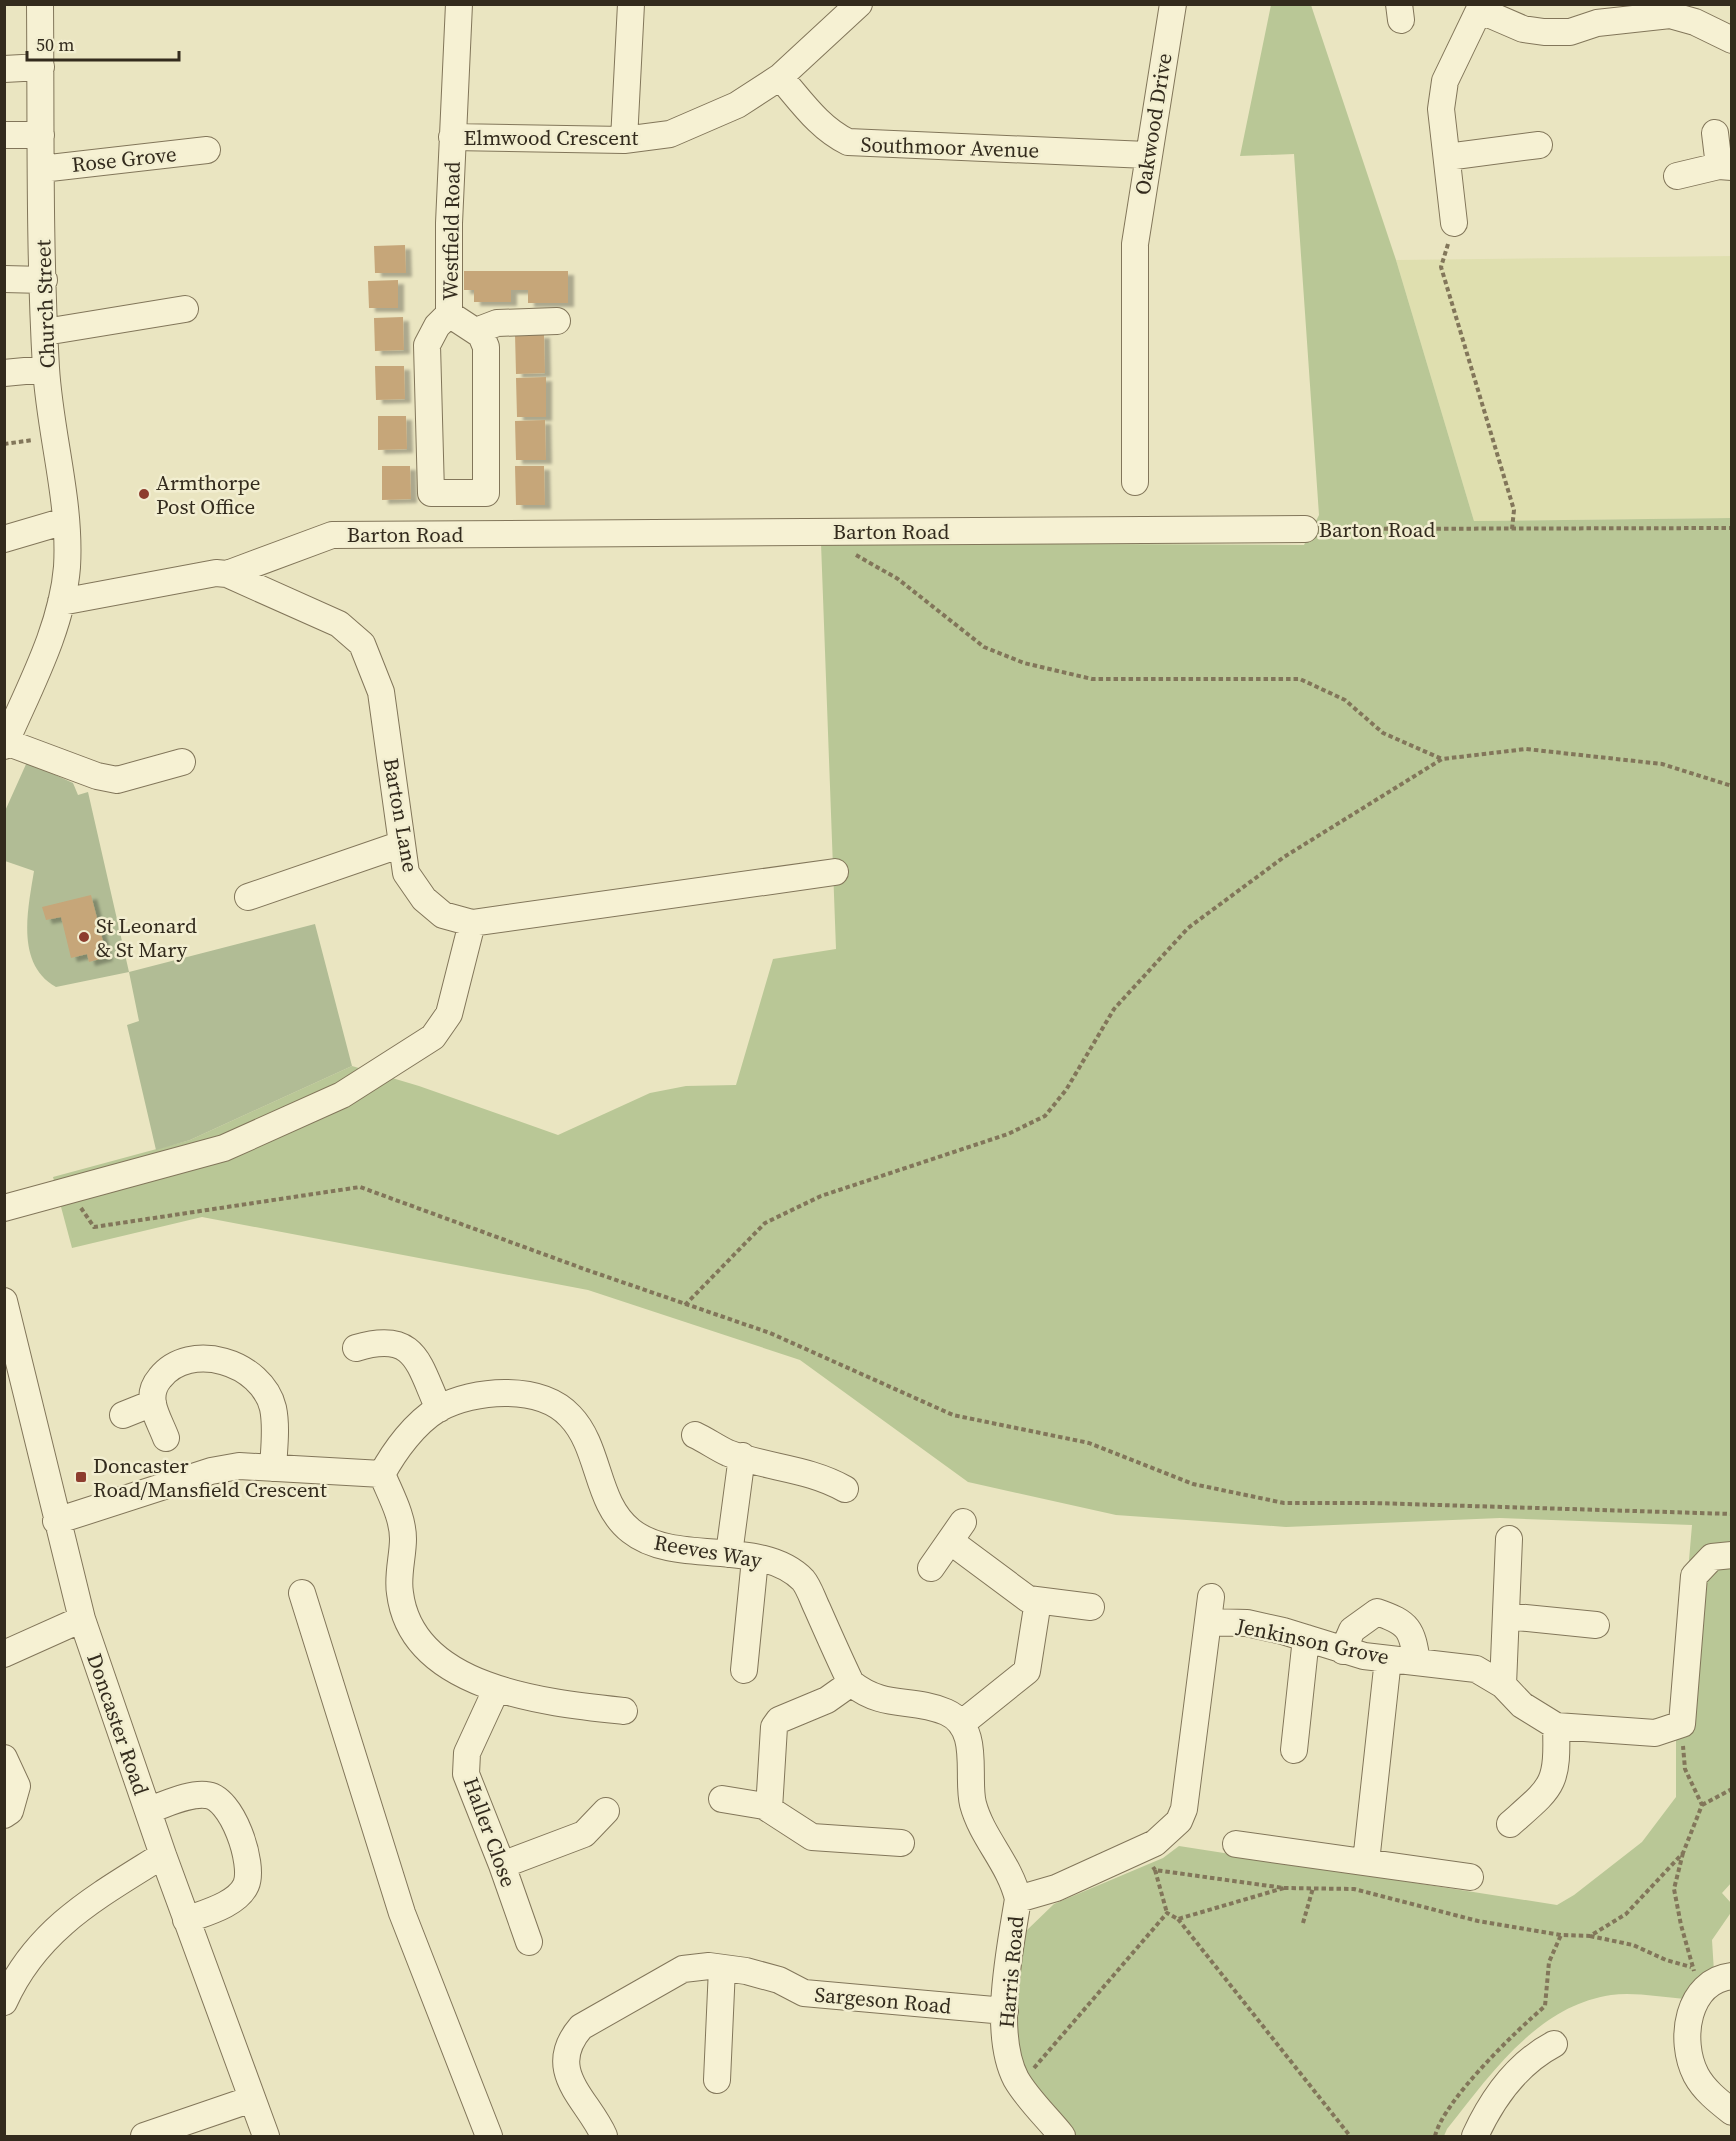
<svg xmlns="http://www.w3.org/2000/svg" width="1736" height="2141" viewBox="0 0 1736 2141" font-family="'Source Serif 4',serif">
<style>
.farmland{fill:#dfdfaf}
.green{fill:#b9c796}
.cemetery{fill:#b1bc95}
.building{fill:#c6a679;filter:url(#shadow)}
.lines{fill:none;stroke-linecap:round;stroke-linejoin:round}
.minor-casing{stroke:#82765a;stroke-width:28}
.path{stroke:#82765a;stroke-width:4;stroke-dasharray:4.5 3;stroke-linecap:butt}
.minor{stroke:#f6f1d3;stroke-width:26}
.poi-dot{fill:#8d3d2e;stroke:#f2eed0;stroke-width:2}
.labels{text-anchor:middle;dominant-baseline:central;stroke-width:5;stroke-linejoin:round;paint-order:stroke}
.street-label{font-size:21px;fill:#332b1d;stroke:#f2eed0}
.poi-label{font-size:21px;fill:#332b1d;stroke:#f2eed0;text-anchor:start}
</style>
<defs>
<filter id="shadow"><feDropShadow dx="6" dy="4" stdDeviation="1.5" flood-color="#0004"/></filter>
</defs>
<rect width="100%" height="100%" fill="#eae5c1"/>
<path class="farmland" d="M 1731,256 L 1731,518 L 1474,521 L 1396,260 Z"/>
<path class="green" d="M 1271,5 L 1311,5 L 1396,260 L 1474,521 L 1731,518 L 1732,1882 L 1722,1893 L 1731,1903 L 1732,1911 L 1712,1940 L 1714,1972 L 1685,1999 C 1661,1997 1634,1992 1611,1995 C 1537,2006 1490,2075 1447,2129 L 1444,2136 L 1072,2136 L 1024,2071 L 1015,2045 L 1020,1960 L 1026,1931 L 1054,1904 L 1163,1858 L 1179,1846 L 1557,1905 L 1574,1895 L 1642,1842 L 1676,1797 L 1676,1712 L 1692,1525 L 1500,1518 L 1286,1527 L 1116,1515 L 968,1482 L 800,1360 L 588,1290 L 202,1217 L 72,1248 L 53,1177 L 190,1140 L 352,1066 L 419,1086 L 558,1135 L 650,1093 L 686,1086 L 736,1085 L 773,959 L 836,949 L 821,543 L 1304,545 L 1319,515 L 1294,154 L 1240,156 Z"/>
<path class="cemetery" d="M 27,762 L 73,783 L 78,795 L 88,792 L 129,972 L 315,924 L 352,1066 L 190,1140 L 156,1150 L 127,1025 L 139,1021 L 129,972 L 56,987 C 15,964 28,909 34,871 L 5,861 L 5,811 Z"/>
<path class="building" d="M 405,245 L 406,273 L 375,273 L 374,246 Z
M 464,271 L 568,271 L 568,303 L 528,303 L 528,290 L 511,290 L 511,302 L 474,302 L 474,290 L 464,290 Z
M 398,280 L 398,308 L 369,308 L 368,281 Z
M 403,317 L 404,350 L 375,351 L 374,318 Z
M 515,334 L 544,334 L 545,373 L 516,374 Z
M 375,366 L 404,366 L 405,399 L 376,400 Z
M 546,377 L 546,417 L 517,417 L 516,378 Z
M 378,416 L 406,416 L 407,449 L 378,450 Z
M 545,420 L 546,460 L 516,460 L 515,421 Z
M 382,466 L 410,466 L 411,499 L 382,500 Z
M 515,466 L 544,466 L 545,505 L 516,505 Z
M 91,895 L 107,957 L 89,962 L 87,954 L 71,958 L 61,917 L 46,920 L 42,907 Z"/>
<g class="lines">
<defs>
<path id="minor" d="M 1399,4 L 1401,20
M 1479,10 L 1523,29 L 1544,32 L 1570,32 L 1597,23 L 1670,15 L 1695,22 L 1732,40
M 4,69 L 41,67
M 780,77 C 801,101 819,128 848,142 L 1147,155
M 1715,133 L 1719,166
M 4,135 L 41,135
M 452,137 L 624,140 L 670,134 L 737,105 L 780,77 L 859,4
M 624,140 L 631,4
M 1447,157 L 1539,145
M 41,169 L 207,150
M 1677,176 L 1719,166 L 1732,167
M 1454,223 L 1441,109 L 1445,81 L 1482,4
M 4,279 L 44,280
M 449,314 L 481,335 L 486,347 L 486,493 L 431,493 L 427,345 L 437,326 L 449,314 L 449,223 L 459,4
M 476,331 L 497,323 L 557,321
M 45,332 L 185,309
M 4,373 L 46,369
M 1135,482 L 1135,244 L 1173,4
M 4,539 L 65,521
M 227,574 L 339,624 L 362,644 L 381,692 L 406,873 L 424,899 L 443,915 L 472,923 L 835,872
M 61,602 L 216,573 L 227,574 L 332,535 L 1305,529
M 6,742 L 97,776 L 117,780 L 182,762
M 4,746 C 28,690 62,629 67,567 C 71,501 50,434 46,368 C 39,247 41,125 40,4
M 248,897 L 402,844
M 4,1208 L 224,1148 L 342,1095 L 433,1037 L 449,1014 L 472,923
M 4,1301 L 82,1619 L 163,1855 L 266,2136
M 356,1348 C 416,1330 418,1363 439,1409
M 123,1415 L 153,1403
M 695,1435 C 706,1440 717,1448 728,1453 C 767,1468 808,1468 845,1489
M 166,1438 C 162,1427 155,1415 153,1404 C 151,1394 154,1385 160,1378 C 190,1340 262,1362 273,1408 C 277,1427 274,1449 273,1468
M 382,1474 C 390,1494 403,1516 403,1539 C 403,1556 397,1576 400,1593 C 412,1690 548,1703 624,1711
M 56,1521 L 211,1471 L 239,1466 L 382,1474 C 395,1450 415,1423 438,1409 C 474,1389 540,1384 570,1416 C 601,1448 595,1503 631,1531 C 676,1567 761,1537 803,1580 C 809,1587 813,1600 817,1608 C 828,1633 839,1658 851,1683 C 885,1710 911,1697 946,1712 C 982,1728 966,1776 973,1804 C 982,1838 1010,1864 1018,1899 C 1010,1949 992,2033 1016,2079 C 1028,2100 1048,2118 1062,2136
M 950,1541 L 1028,1599 L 1091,1607
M 729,1554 L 742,1456
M 931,1568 L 963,1522
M 302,1593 L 402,1913 L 489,2136
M 1506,1616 L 1596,1625
M 1209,1622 L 1247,1623 L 1283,1631 L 1364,1656 L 1476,1669 L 1503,1685 L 1522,1705 L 1556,1726 C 1558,1786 1553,1786 1510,1824
M 1343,1651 L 1352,1630 L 1377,1612 C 1409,1623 1412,1629 1417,1662
M 4,1654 L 82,1619
M 744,1670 L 755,1559
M 1503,1685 L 1509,1539
M 496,1690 L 467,1753 L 466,1774 L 502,1865 L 529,1942
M 961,1724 L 1027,1671 L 1038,1601
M 1556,1726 L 1655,1733 L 1682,1724 L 1694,1576 L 1712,1557 L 1732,1555
M 1294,1750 L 1306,1638
M 4,1758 L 17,1786 L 10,1811 L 4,1815
M 722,1799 L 764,1806 L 812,1837 L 901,1843
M 769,1809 L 774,1727 L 779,1720 L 827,1700 L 851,1683
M 148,1810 C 165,1805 188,1793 206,1795 C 232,1796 255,1864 246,1885 C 237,1905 204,1913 186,1920
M 1236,1844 L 1470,1877
M 1366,1862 L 1388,1659
M 502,1865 L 584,1834 L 606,1811
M 1018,1899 L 1056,1888 L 1155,1843 L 1179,1821 L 1184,1809 L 1211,1597
M 1732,1976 C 1687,1981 1678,2040 1696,2075 C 1704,2090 1718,2101 1732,2112
M 4,2002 C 37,1928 98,1896 163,1855
M 717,2080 L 722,1968
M 144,2136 L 252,2099
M 604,2136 C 588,2099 543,2071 581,2027 L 683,1969 L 709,1966 L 746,1971 L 779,1980 L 804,1993 L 1005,2011
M 1475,2136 C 1492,2099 1518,2063 1554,2044"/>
</defs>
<use href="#minor" class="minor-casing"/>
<path class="path" d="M 1448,244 L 1441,267 L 1514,510 L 1512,529
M 4,444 L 33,440
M 1324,529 L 1732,528
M 856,555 L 898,579 L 984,647 L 1024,663 L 1092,679 L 1300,679 L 1345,700 L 1383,733 L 1442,759
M 81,1208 L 94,1227 L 360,1187 L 587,1270 L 770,1333 L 953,1415 L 1089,1443 L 1193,1484 L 1284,1503 L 1373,1503 L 1732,1514
M 685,1305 L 765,1223 L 821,1196 L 1008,1134 L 1045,1116 L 1066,1090 L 1114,1009 L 1188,928 L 1284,857 L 1442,759 L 1526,749 L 1662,764 L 1732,786
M 1702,1805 L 1732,1789
M 1683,1853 L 1674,1889 L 1681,1925 L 1694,1971
M 1155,1870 L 1167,1913
M 1284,1888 L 1354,1889 L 1478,1921 L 1561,1935 L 1590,1936 L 1626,1914 L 1683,1853 L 1702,1805 L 1685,1769 L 1683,1746
M 1178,1919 L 1350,2136
M 1303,1923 L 1313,1888
M 1590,1936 L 1633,1945 L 1666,1960 L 1691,1967
M 1034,2068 L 1167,1913 L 1178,1919 L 1284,1888 L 1155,1870 L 1153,1867
M 1435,2136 C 1444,2100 1515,2032 1545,2006 L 1549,1962 L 1561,1935"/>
<use href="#minor" class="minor"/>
</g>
<g class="poi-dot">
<circle cx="144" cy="494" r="6"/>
<circle cx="84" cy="937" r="6"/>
<rect x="75" y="1471" width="12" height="12" rx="3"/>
</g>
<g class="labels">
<g class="street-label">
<text transform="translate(1153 124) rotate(-81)">Oakwood Drive</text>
<text x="551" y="137">Elmwood Crescent</text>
<text transform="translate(950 147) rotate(2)">Southmoor Avenue</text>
<text transform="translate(124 159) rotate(-6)">Rose Grove</text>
<text transform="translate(451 231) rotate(-89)">Westfield Road</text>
<text transform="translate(45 304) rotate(-92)">Church Street</text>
<text x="1377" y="529">Barton Road</text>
<text x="891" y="531">Barton Road</text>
<text x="405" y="534">Barton Road</text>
<text transform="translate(401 815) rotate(80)">Barton Lane</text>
<text transform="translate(708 1551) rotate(10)">Reeves Way</text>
<text transform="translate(1313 1641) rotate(12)">Jenkinson Grove</text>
<text transform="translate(118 1724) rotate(71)">Doncaster Road</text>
<text transform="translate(490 1832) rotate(70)">Haller Close</text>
<text transform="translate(1011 1972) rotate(-85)">Harris Road</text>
<text transform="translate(883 2000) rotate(5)">Sargeson Road</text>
</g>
<g class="poi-label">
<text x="156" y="482">Armthorpe<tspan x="156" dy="24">Post Office</tspan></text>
<text x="96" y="925">St Leonard<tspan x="96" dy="24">&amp; St Mary</tspan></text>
<text x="93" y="1465">Doncaster<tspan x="93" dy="24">Road/Mansfield Crescent</tspan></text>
</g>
</g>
<rect width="1736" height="2141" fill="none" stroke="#332b1d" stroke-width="12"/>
<path d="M27 51v9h152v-9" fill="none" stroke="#332b1d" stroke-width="3"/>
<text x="36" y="51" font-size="18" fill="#332b1d" stroke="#f2eed0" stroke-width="4.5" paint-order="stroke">50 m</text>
</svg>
